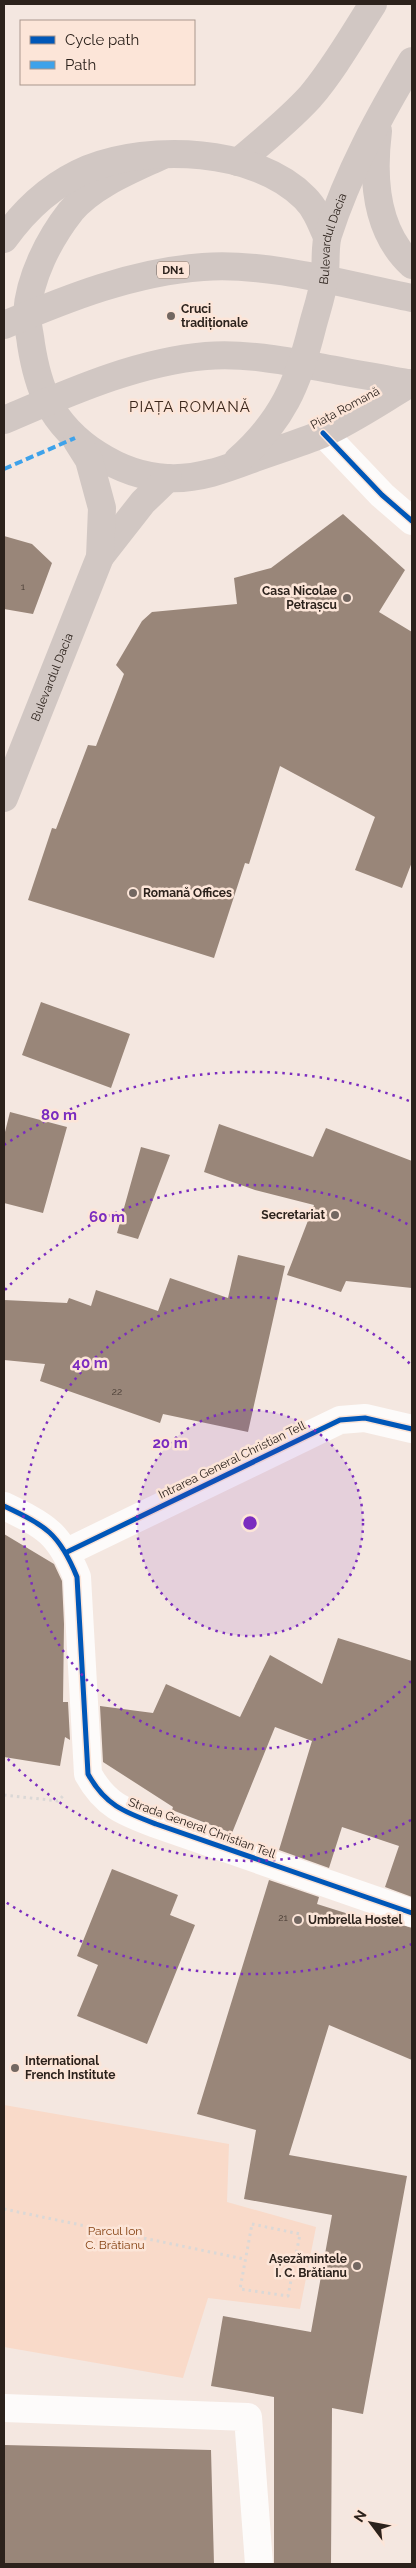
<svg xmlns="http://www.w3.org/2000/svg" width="416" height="2568" viewBox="0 0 416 2568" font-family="Raleway,sans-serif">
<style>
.green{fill:#f9dac9}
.building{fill:#998679}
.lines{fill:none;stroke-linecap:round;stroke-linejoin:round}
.path{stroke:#dbd8d6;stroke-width:3;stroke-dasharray:2.5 4;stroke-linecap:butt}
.minor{stroke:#fdfbfa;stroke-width:28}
.major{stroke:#d1c7c3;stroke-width:28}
.quiet{stroke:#3ea2ea;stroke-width:4;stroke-dasharray:8 4;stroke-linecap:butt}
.cycleway-casing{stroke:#fce5d8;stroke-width:8}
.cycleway{stroke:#0057b8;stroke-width:5}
.ring{fill:none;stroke:#7b2cbf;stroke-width:2.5;stroke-dasharray:2.5 5}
.poi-dot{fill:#726761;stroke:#fce5d8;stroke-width:2}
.labels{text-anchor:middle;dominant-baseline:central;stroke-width:5;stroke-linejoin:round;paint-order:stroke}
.number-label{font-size:10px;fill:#473b33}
.shield{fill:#fce5d8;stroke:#6a5c54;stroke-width:1}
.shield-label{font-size:11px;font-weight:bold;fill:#2c221c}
.street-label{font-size:12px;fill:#2c221c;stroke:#fce5d8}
.poi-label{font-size:12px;font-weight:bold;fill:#2c221c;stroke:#fce5d8;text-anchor:start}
.park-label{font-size:12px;fill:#854111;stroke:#fce5d8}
.quarter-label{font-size:15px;letter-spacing:1px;fill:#3b261a;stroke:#fce5d8}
.centre{fill:#7b2cbf;stroke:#fce5d8;stroke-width:2.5}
.ring-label{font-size:15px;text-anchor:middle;font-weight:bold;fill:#7b2cbf;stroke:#fce5d8;stroke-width:5;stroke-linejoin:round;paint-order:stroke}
</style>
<rect width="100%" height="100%" fill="#f4e7e0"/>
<path class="green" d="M 4,2105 L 229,2144 L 227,2202 L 316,2227 L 300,2309 L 208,2298 L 183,2378 L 4,2347 Z"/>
<path class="building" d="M 343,514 L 405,570 L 379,612 L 412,632 L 412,862 L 402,888 L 355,870 L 375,817 L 280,766 L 249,864 L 245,863 L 214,958 L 28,900 L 52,828 L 56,829 L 88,745 L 96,746 L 124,674 L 116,665 L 142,621 L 152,612 L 237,604 L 234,578 L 271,568 Z
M 4,536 L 32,544 L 52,563 L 33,614 L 4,609 Z
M 41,1002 L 130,1034 L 111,1088 L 22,1055 Z
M 10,1112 L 67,1127 L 43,1213 L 4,1203 L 4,1136 Z
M 219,1124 L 313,1157 L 326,1128 L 412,1161 L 412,1288 L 346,1281 L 341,1292 L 287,1275 L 314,1205 L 255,1190 L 204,1172 Z
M 141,1147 L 170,1155 L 138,1239 L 117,1233 Z
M 238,1255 L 285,1266 L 248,1432 L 163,1414 L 160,1423 L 40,1381 L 45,1364 L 4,1360 L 4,1300 L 67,1303 L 69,1298 L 91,1306 L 96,1290 L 158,1311 L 170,1278 L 228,1298 Z
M 4,1534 L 54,1564 L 62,1581 L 64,1624 L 63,1702 L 68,1702 L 70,1740 L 65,1737 L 60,1766 L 4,1757 Z
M 338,1638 L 412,1661 L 412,1897 L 385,1887 L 399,1846 L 342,1827 L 329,1868 L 279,1850 L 312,1741 L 275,1727 L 232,1833 L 172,1810 L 173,1807 L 103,1762 L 100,1706 L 153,1713 L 166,1684 L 240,1717 L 270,1655 L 322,1684 Z
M 112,1869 L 178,1895 L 170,1915 L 195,1925 L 147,2044 L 77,2016 L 98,1965 L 77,1956 Z
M 269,1880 L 319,1897 L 317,1904 L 374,1922 L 376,1917 L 412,1928 L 412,2060 L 329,2025 L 289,2155 L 407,2176 L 363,2414 L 332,2408 L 331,2564 L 274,2564 L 274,2397 L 211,2386 L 223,2316 L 311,2332 L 332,2215 L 244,2199 L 256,2130 L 197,2114 Z
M 4,2445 L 211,2450 L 214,2564 L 4,2564 Z"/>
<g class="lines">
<path class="path" d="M 4,1795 L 58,1801 L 63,1796
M 4,2209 L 244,2259
M 252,2224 L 300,2234 L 288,2296 L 240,2289 Z"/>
<path class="minor" d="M 323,433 L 382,495 L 412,521
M 4,1506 C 46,1526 59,1533 77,1577 L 88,1774 C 105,1805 124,1812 156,1824 L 412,1913
M 67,1552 L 340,1420 L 365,1418 L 412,1429
M 4,2408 L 248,2417 L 259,2564"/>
<g class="major">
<path d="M 378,131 C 372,179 375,231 412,265"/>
<path d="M 161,156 C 131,170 93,185 71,211 C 49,239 29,278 27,314 C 27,324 30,334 31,344 C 34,363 39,385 48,402 C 69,443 120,476 167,478 C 197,480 226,469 255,458 C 277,450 300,443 322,434 C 353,420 382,400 411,383"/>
<path d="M 238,162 C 263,141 288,121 310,97 C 334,69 353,35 373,4"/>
<path d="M 4,239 C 26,208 52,184 88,169 C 150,144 256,148 305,198 C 316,209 321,223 327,237"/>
<path d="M 4,325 C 68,298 133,272 203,267 C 270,262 346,285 412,298"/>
<path d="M 4,420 C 68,393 136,362 206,356 C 244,353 282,360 319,367 C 350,373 381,378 412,384"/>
<path id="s1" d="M 238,460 C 282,421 298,384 312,328 C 316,312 322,296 324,280 C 327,266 324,248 328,235 C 348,173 379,116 412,61"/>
<path d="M 100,557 L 143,502 L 168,478"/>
<path id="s2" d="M 4,798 L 100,557 L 102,508 L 89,460 L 77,441"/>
</g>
<path class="quiet" d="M 4,469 L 75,438"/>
<defs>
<path id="cycleway" d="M 323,433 L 382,495 L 412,521
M 4,1506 C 46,1526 59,1533 77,1577 L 88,1774 C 105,1805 124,1812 156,1824 L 412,1913
M 67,1552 L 340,1420 L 365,1418 L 412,1429"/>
</defs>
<use href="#cycleway" class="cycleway-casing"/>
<use href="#cycleway" class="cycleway"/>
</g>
<circle cx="250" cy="1523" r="113" fill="#7b2cbf" fill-opacity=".12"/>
<g class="ring">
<circle cx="250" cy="1523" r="113"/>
<path d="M411 1681A226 226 0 1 1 411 1365"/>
<path d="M411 1820A338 338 0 0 1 5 1756M5 1290A338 338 0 0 1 411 1226"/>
<path d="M412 1944A451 451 0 0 1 4 1901M4 1145A451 451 0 0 1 412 1102"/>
</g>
<g class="poi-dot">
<circle cx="171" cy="316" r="5"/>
<circle cx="347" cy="598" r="5"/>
<circle cx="133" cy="893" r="5"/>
<circle cx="335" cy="1215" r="5"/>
<circle cx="298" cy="1920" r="5"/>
<circle cx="15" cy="2068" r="5"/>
<circle cx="357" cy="2266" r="5"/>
</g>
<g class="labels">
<g class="number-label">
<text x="23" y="586">1</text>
<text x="117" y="1391">22</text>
<text x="283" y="1917">21</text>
</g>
<rect class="shield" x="157" y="261.5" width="32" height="17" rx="4"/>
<g class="shield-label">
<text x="173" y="270">DN1</text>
</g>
<g class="street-label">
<text stroke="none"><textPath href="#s1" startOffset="246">Bulevardul Dacia</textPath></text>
<text transform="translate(345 408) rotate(-28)">Piața Romană</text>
<text stroke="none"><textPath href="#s2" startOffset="130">Bulevardul Dacia</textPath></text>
<text transform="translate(232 1460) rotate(-26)">Intrarea General Christian Tell</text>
<text transform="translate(202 1828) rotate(20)">Strada General Christian Tell</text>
</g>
<g class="poi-label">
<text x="181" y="309">Cruci<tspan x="181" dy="14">tradiționale</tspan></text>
<text x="337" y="591" text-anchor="end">Casa Nicolae<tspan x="337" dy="14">Petrașcu</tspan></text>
<text x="143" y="893">Romană Offices</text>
<text x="325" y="1215" text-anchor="end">Secretariat</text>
<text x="308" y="1920">Umbrella Hostel</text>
<text x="25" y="2061">International<tspan x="25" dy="14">French Institute</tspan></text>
<text x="347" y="2259" text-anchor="end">Așezămintele<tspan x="347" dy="14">I. C. Brătianu</tspan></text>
</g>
<g class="park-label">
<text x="115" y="2231">Parcul Ion<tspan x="115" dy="14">C. Brătianu</tspan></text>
</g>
<g class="quarter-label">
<text x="190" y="407">PIAȚA ROMANĂ</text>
</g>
</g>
<circle cx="250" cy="1523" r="8" class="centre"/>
<g class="ring-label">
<text x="59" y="1120">80 m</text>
<text x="107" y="1222">60 m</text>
<text x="90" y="1368">40 m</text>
<text x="170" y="1448">20 m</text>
</g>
<rect width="416" height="2568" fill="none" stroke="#2c221c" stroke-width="10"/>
<rect x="20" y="20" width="175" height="65" fill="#fce5d8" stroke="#a9978d"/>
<rect x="30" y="36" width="25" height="8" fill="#0057b8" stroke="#a9978d"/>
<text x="65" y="45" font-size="15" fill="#2c221c">Cycle path</text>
<rect x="30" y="61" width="25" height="8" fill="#3ea2ea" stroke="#a9978d"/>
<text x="65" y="70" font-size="15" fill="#2c221c">Path</text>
<g transform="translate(371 2523) rotate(302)" stroke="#fce5d8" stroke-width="4" paint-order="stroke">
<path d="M0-4L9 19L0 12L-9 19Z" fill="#2c221c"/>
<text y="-8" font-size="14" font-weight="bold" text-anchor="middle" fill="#2c221c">N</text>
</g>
</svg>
